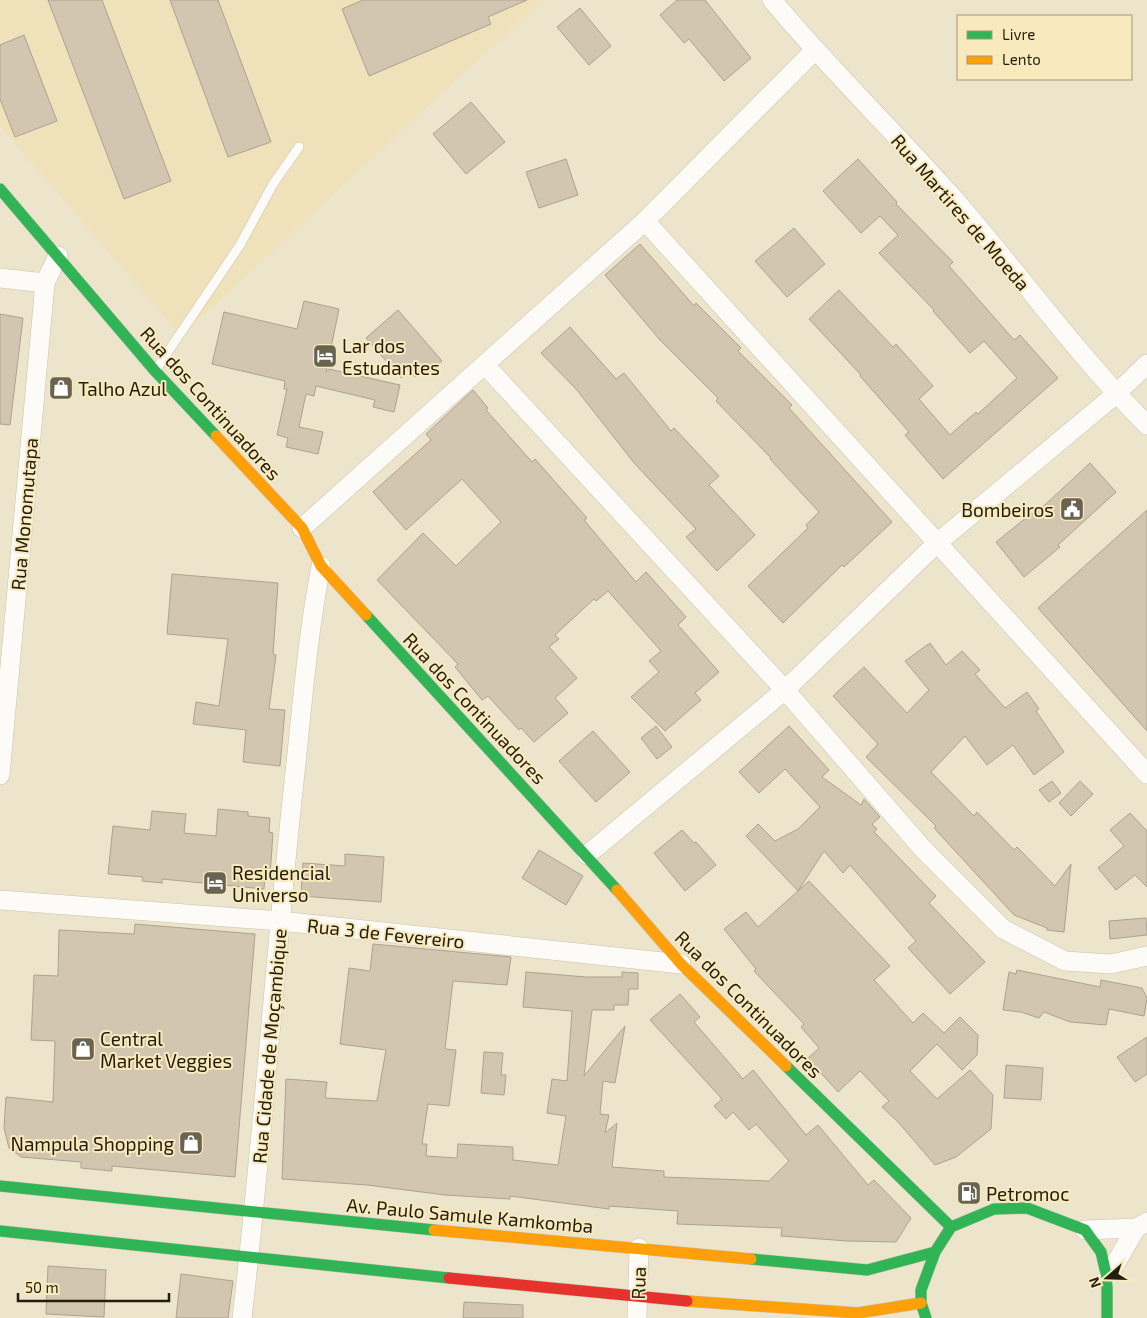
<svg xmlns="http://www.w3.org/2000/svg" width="1147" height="1318" viewBox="0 0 1147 1318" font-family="'Exo 2',sans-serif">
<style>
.built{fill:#efe2ba}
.building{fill:#d3c6b0;stroke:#aba290}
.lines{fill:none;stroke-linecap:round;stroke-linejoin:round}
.lane-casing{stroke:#c9c3af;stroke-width:10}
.street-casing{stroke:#c9c3af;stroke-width:20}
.fast-casing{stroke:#c9c3af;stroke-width:12}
.slow-casing{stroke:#c9c3af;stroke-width:12}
.jam-casing{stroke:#c9c3af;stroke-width:12}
.lane{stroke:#fcfbf7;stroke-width:9}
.street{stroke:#fcfbf7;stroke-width:19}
.fast{stroke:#30b455;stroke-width:11}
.slow{stroke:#ff9f0a;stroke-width:11}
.jam{stroke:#e5322d;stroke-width:11}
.labels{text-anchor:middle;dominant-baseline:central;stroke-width:4;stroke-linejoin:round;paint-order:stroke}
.street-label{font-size:19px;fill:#231d0d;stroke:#f9eabe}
.poi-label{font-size:19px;fill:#231d0d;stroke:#f9eabe;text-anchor:start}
</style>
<rect width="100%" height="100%" fill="#ece4cb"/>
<path class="built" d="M 0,0 L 542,0 L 181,336 L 0,126 Z"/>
<path class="building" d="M 48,0 L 102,0 L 171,181 L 124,199 Z
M 170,0 L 218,0 L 271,142 L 228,157 Z
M 363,0 L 527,0 L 488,17 L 491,24 L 369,76 L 342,9 Z
M 677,0 L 705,0 L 751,58 L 724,81 L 689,39 L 684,43 L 660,15 Z
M 580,8 L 611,46 L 589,65 L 557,27 Z
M 24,35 L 57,121 L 15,137 L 0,99 L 0,45 Z
M 471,102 L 505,142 L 466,174 L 433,134 Z
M 566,159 L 578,195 L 539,208 L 526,172 Z
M 858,159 L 897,202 L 896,204 L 953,262 L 949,266 L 1014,340 L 1020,335 L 1058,378 L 943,479 L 905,435 L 909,432 L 860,376 L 861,375 L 809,319 L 839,290 L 893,347 L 896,344 L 933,386 L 919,399 L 950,435 L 976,412 L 978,414 L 1017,378 L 984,341 L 970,353 L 933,311 L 934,310 L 879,253 L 898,235 L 880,216 L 861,233 L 823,191 Z
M 794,228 L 825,264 L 787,297 L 755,261 Z
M 640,244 L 694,306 L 696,303 L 741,348 L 738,351 L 792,405 L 789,408 L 892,522 L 844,567 L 842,565 L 783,623 L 748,586 L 808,528 L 806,525 L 819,512 L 770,459 L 771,458 L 716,401 L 718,398 L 660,340 L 605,275 Z
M 304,301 L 339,309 L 326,372 L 329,369 L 400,385 L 394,412 L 373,407 L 375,400 L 316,386 L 314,396 L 306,394 L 299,427 L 323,432 L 318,454 L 286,447 L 288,438 L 277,435 L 287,389 L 284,389 L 285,381 L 212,364 L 224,312 L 297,329 Z
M 398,310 L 442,361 L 430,372 L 426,368 L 415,377 L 404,365 L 401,378 L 366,338 Z
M 0,314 L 23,318 L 10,425 L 0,424 Z
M 570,327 L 616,379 L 624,373 L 671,431 L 674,428 L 719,476 L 709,485 L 755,535 L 717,571 L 686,537 L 696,529 L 635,464 L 576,389 L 541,353 Z
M 473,390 L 488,408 L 486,410 L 532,462 L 535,459 L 587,518 L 584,520 L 636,582 L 646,572 L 686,617 L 678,625 L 719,672 L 695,693 L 701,700 L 665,731 L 631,697 L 659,672 L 649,661 L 661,651 L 608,591 L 596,601 L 594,599 L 555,635 L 559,639 L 549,647 L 577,678 L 555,698 L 568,713 L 534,742 L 521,728 L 519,730 L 488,696 L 482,700 L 455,667 L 458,664 L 377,580 L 423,533 L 456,566 L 501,522 L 462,479 L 406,530 L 373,492 L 431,440 L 426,434 Z
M 1090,463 L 1116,492 L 1058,545 L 1060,547 L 1024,577 L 996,542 L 1032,513 L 1034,515 Z
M 1147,510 L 1147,731 L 1038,608 Z
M 172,574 L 278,583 L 273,654 L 276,655 L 269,709 L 285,710 L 280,766 L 243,762 L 246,730 L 193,724 L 196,702 L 219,706 L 228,639 L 167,634 Z
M 930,643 L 946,665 L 962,651 L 980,670 L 975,674 L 1005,708 L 1027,692 L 1039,709 L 1036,711 L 1064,752 L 1034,775 L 1013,745 L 987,765 L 965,736 L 931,772 L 974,816 L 977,812 L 1014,850 L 1017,847 L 1055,886 L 1071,864 L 1064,932 L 1047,930 L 1047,928 L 1014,915 L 934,828 L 936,826 L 866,757 L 878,744 L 833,696 L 864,667 L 907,713 L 929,690 L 905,661 Z
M 656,726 L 672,747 L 657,759 L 641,738 Z
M 789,726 L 829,770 L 822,777 L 861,805 L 864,799 L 880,817 L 872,824 L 877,829 L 874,832 L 936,896 L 929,903 L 985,962 L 950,994 L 908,948 L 916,941 L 850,865 L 843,873 L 824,851 L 798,891 L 746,836 L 758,824 L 775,841 L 798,829 L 820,807 L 785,769 L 759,793 L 739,772 Z
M 593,731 L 630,772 L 596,802 L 559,761 Z
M 1052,781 L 1061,793 L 1049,802 L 1039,790 Z
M 1080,781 L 1093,794 L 1071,816 L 1059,803 Z
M 218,809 L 248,812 L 248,816 L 270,818 L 269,832 L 273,833 L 270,875 L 265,875 L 264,889 L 162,879 L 162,883 L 142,881 L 143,877 L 108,874 L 113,826 L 150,830 L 152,811 L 186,814 L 184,833 L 216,836 Z
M 1130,813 L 1147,831 L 1147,887 L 1135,875 L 1116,890 L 1098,868 L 1124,846 L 1110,830 Z
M 682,830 L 694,843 L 696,842 L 716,865 L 685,891 L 654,853 Z
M 539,850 L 583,876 L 566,905 L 522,878 Z
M 345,854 L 384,857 L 381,902 L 301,896 L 303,863 L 345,866 Z
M 809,881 L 890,966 L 874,980 L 913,1023 L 923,1013 L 944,1033 L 960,1017 L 978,1035 L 977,1055 L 962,1070 L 937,1044 L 910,1071 L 937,1099 L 970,1070 L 993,1095 L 991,1129 L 956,1157 L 935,1165 L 898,1122 L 882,1107 L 889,1101 L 860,1071 L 838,1092 L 821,1073 L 819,1075 L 806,1060 L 819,1048 L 801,1027 L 804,1024 L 754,971 L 756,969 L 724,929 L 746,912 L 758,927 Z
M 1146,918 L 1147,935 L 1110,939 L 1109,921 Z
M 135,924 L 255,934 L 235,1177 L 112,1166 L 112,1171 L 81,1168 L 81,1162 L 21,1157 L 9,1148 L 4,1128 L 6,1097 L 53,1102 L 55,1041 L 31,1040 L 34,975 L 58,976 L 59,930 L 134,934 Z
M 373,944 L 511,957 L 507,985 L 453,981 L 445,1049 L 456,1050 L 449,1106 L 428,1104 L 422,1144 L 427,1144 L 426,1156 L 457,1158 L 458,1144 L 513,1147 L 513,1160 L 558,1165 L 566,1116 L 547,1113 L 552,1079 L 567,1081 L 572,1011 L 523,1007 L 526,972 L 586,977 L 622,977 L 622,972 L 638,973 L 638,989 L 629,989 L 628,1005 L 614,1005 L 614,1010 L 592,1010 L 584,1076 L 625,1026 L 615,1083 L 603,1081 L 600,1114 L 609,1115 L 605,1133 L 617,1123 L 612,1167 L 664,1171 L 664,1177 L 769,1181 L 789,1161 L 756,1124 L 749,1130 L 733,1112 L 726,1119 L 714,1106 L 722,1099 L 650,1020 L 680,994 L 700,1017 L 694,1022 L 743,1079 L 753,1070 L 806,1135 L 818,1125 L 868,1185 L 874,1180 L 911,1218 L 896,1242 L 847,1241 L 781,1236 L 782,1228 L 677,1224 L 678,1211 L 609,1206 L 609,1209 L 510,1196 L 510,1199 L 445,1195 L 367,1185 L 282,1179 L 286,1079 L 327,1082 L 325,1098 L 377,1101 L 386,1050 L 340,1044 L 349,968 L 370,971 Z
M 1017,970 L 1100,987 L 1101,980 L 1142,988 L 1147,998 L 1144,1016 L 1109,1009 L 1106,1025 L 1070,1022 L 1044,1012 L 1039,1018 L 1021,1012 L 1003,1010 L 1009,972 L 1016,974 Z
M 1147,1037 L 1147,1074 L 1135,1082 L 1117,1057 Z
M 484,1052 L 503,1053 L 501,1075 L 506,1075 L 504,1095 L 481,1093 Z
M 1006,1065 L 1043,1068 L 1041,1100 L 1004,1098 Z
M 48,1266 L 106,1270 L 104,1317 L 46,1314 Z
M 181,1274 L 233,1281 L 228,1318 L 176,1318 Z
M 464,1302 L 523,1305 L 523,1318 L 463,1318 Z"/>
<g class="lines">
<defs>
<path id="lane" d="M 157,368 L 240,245 L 273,184 L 299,147"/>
<path id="street" d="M 772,0 C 830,70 896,133 956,201 C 1020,275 1078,356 1147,425
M 645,221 L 1147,774
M 0,278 L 45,283
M 485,365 L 785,690 L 923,849 L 1003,929 L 1065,961 L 1111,964 L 1147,956
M 302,528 L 645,221 L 814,51
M 0,775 L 45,283 L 58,256
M 587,855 L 785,690 L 936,544 L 1116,394 L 1147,364
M 0,900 L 280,921 L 681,964
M 1085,1230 L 1136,1228 L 1147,1222
M 1107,1278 L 1136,1228
M 242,1318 C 262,1146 274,973 292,800 C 301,722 306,643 321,566
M 637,1318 L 639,1248"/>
<path id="fast" d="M 0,189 L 155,371 L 216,436
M 366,615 L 617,890
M 786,1066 L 951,1227
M 0,1186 L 434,1230
M 0,1231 L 449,1278
M 751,1259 L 867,1270 L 935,1252
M 926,1318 L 921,1303 L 921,1290 L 935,1252 L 951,1227 L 994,1209 L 1027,1208 L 1085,1230 L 1101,1252 L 1107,1278 L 1107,1318"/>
<path id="slow" d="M 216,436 L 302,528 L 321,566 L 366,615
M 617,890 L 681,964 L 786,1066
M 434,1230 L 751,1259
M 687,1301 L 858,1313 L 921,1303"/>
<path id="jam" d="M 449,1278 L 687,1301"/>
</defs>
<use href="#lane" class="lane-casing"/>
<use href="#street" class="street-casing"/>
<use href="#fast" class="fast-casing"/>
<use href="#slow" class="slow-casing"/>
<use href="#jam" class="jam-casing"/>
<use href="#lane" class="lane"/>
<use href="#street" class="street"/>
<use href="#fast" class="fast"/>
<use href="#slow" class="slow"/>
<use href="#jam" class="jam"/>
</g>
<defs>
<symbol id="hotel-square" viewBox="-11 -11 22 22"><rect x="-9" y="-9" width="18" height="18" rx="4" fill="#696350" stroke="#f9eabe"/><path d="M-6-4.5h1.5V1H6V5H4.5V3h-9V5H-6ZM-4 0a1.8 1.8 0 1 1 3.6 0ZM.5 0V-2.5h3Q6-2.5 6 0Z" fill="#fff"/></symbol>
<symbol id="shop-square" viewBox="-11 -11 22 22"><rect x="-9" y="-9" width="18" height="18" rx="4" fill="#696350" stroke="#f9eabe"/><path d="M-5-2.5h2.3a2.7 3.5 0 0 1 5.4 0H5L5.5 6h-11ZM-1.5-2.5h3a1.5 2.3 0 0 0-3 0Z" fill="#fff"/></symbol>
<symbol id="civic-square" viewBox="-11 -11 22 22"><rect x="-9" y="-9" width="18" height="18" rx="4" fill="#696350" stroke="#f9eabe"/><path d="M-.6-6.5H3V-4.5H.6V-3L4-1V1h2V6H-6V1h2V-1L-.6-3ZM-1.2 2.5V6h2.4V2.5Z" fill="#fff"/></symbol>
<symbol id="fuel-square" viewBox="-11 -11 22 22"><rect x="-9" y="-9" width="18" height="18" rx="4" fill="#696350" stroke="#f9eabe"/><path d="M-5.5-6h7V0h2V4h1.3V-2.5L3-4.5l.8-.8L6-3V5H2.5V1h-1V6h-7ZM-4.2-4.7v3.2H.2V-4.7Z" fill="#fff"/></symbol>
</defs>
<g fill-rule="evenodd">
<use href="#hotel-square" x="311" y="342" width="28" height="28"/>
<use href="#shop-square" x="47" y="374" width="28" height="28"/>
<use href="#civic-square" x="1058" y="495" width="28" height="28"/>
<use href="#hotel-square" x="201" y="869" width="28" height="28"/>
<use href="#shop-square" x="69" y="1035" width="28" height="28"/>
<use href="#shop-square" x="177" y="1129" width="28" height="28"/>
<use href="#fuel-square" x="955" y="1179" width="28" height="28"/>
</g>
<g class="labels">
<g class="street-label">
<text transform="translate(961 212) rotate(49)">Rua Martires de Moeda</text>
<text transform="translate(211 403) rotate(48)">Rua dos Continuadores</text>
<text transform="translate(24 514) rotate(-85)">Rua Monomutapa</text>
<text transform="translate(475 708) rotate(47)">Rua dos Continuadores</text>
<text transform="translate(386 933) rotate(6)">Rua 3 de Fevereiro</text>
<text transform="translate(749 1004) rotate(45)">Rua dos Continuadores</text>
<text transform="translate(269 1046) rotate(-85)">Rua Cidade de Moçambique</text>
<text transform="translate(470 1215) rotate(5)">Av. Paulo Samule Kamkomba</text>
<text transform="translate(638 1283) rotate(-88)">Rua</text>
</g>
<g class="poi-label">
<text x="342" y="345">Lar dos<tspan x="342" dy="22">Estudantes</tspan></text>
<text x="78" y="388">Talho Azul</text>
<text x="1054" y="509" text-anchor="end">Bombeiros</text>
<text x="232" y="872">Residencial<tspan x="232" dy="22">Universo</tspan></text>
<text x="100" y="1038">Central<tspan x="100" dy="22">Market Veggies</tspan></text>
<text x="174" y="1143" text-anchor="end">Nampula Shopping</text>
<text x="986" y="1193">Petromoc</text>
</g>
</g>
<rect x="957" y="15" width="175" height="65" fill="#f9eabe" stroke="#a39877"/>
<rect x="967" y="31" width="25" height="8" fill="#30b455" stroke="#a39877"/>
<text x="1002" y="40" font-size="15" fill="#231d0d">Livre</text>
<rect x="967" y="56" width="25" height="8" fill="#ff9f0a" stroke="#a39877"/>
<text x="1002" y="65" font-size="15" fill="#231d0d">Lento</text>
<g transform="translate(1107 1278) rotate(250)" stroke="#f9eabe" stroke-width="4" paint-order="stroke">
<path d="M0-4L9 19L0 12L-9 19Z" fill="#231d0d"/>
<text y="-8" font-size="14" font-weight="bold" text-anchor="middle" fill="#231d0d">N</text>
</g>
<path d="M18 1293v8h151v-8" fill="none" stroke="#231d0d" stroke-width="2.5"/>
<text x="25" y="1293" font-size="15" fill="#231d0d" stroke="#f9eabe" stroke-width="4" paint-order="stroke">50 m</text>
</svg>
